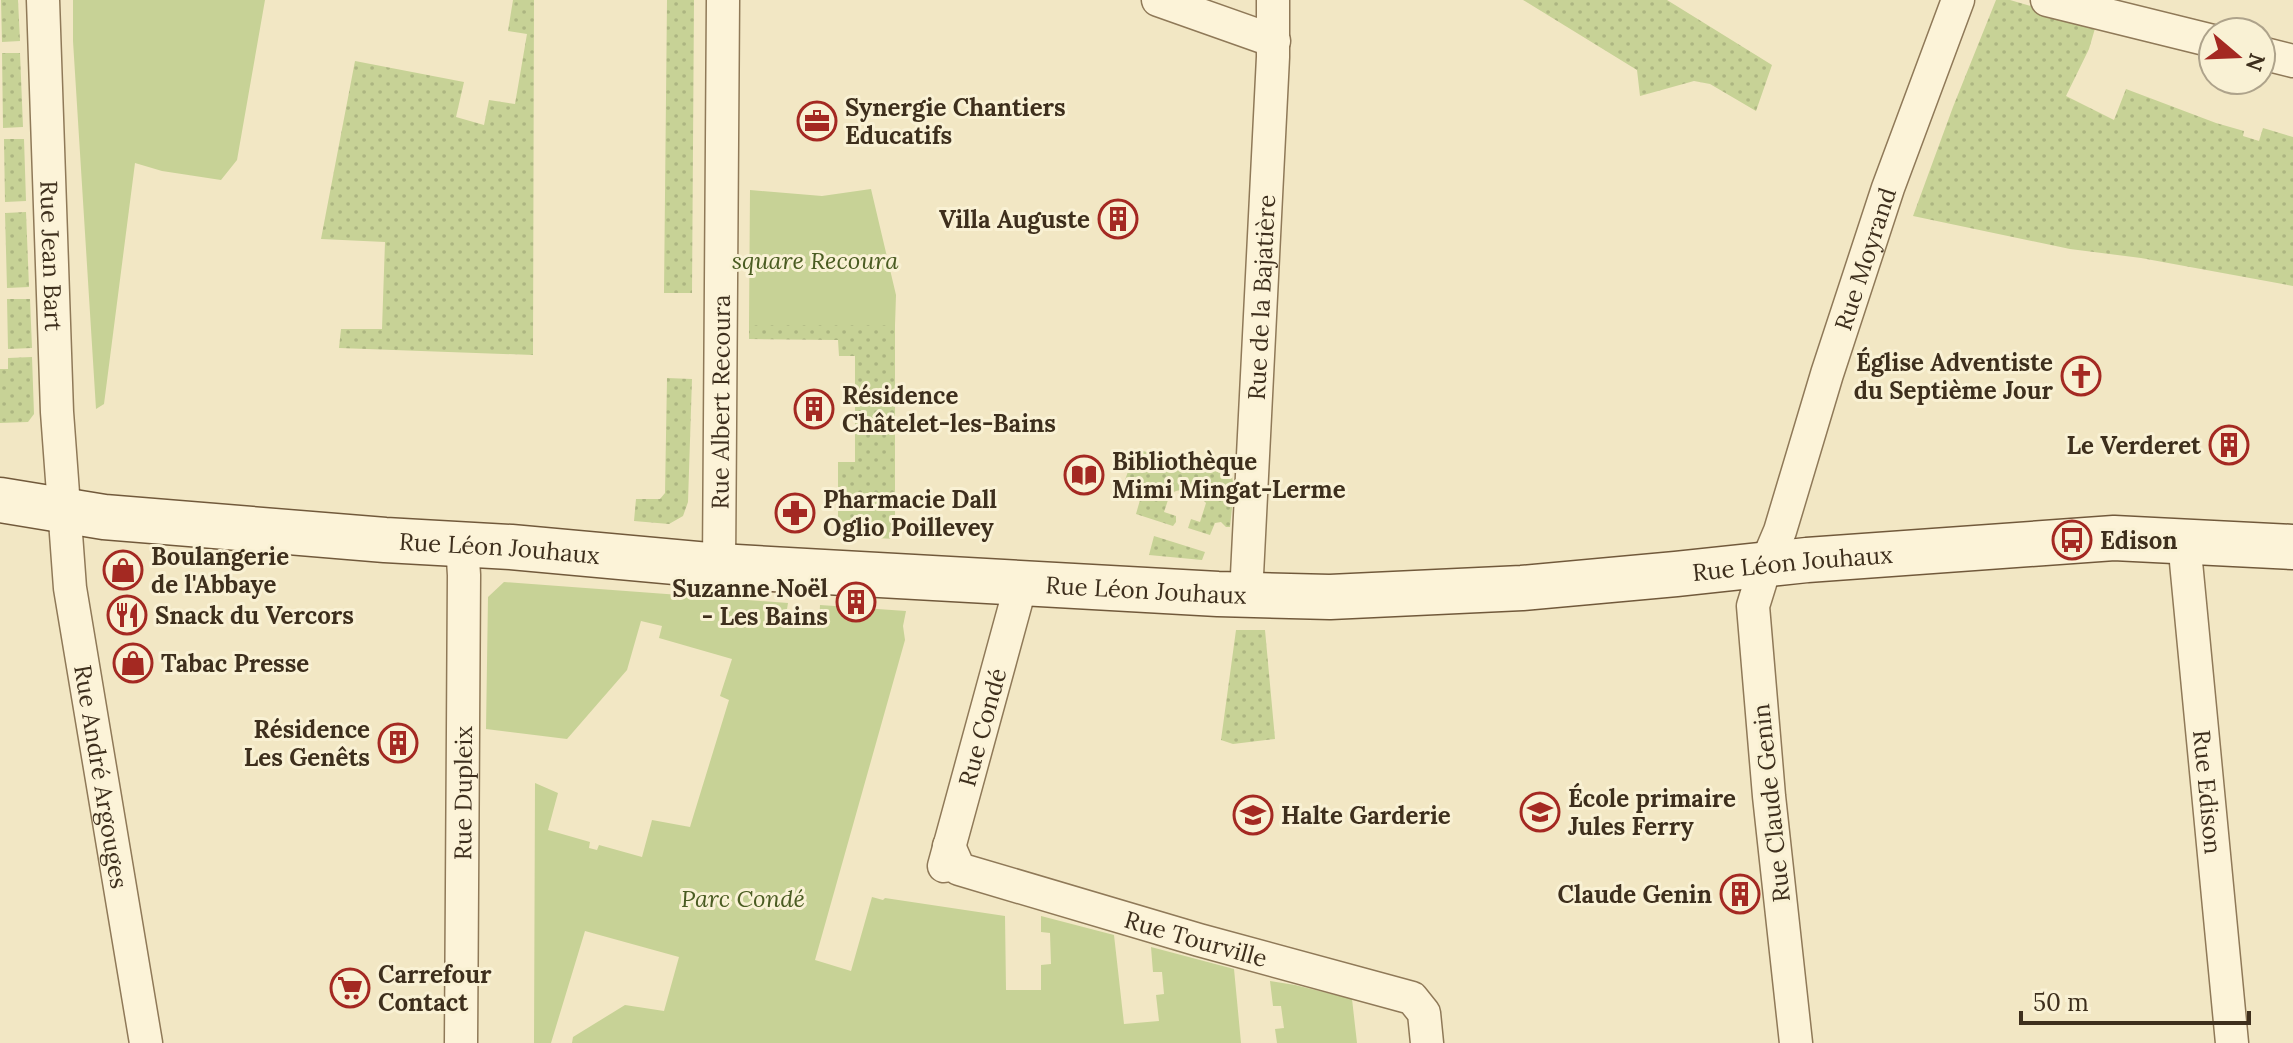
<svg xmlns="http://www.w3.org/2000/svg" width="2293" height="1043" viewBox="0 0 2293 1043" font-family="Lora,serif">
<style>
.grass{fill:url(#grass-dots)}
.green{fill:#c7d296}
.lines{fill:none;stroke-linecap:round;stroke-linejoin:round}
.street-casing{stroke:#8f7958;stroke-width:35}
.secondary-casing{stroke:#71593b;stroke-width:47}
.street{stroke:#fcf3d8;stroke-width:32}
.secondary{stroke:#fcf3d8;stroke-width:44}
.labels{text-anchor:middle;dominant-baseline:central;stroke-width:6;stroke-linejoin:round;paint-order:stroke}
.poi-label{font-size:24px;font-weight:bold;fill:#3e2f1d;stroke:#f9f1d4;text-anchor:start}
.street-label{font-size:24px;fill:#3e2f1d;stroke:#f9f1d4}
.park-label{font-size:24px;font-style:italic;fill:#4a5c22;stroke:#f9f1d4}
</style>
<defs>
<pattern id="grass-dots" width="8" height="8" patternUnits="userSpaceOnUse" patternTransform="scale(2)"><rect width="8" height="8" fill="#c7d296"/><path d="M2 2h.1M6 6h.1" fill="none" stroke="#acb581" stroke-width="1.8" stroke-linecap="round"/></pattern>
</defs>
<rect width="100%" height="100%" fill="#f2e7c4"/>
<path class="grass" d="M 1,0 L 18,0 L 20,41 L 2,42 Z
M 513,0 L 534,0 L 533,355 L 339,348 L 341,329 L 382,329 L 385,242 L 321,239 L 355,61 L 464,82 L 456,117 L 484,125 L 489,100 L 515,104 L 527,34 L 508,31 Z
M 667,0 L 694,0 L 692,293 L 664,293 Z
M 1523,0 L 1667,0 L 1772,65 L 1756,111 L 1710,84 L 1694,81 L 1640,96 L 1637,70 Z
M 1996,0 L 2010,0 L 2096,25 L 2089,49 L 2066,96 L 2114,120 L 2126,89 L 2216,123 L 2244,131 L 2243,136 L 2259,141 L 2263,128 L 2293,137 L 2293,286 L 2141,258 L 2070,249 L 1913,216 L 1953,107 Z
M 2,53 L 20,53 L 23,127 L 3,128 Z
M 4,139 L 24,139 L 26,201 L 5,202 Z
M 26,212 L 29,287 L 7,288 L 5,213 Z
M 7,299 L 30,299 L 32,348 L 8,349 Z
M 749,325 L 895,325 L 895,539 L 838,536 L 838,462 L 855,462 L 855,356 L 839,356 L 838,340 L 749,339 Z
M 32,357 L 34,414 L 28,422 L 0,423 L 0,369 L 8,369 L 8,358 Z
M 667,378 L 692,379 L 688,502 L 683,516 L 669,524 L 634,521 L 636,499 L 660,499 L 665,493 Z
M 1136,449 L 1232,476 L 1234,489 L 1230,527 L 1226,527 L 1221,522 L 1215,523 L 1210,535 L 1188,528 L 1191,519 L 1200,522 L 1206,503 C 1196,493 1184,485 1170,494 L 1164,512 L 1176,516 L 1176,522 L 1173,526 L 1136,514 L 1144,486 L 1125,480 Z
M 1154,536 L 1205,552 L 1202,560 L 1149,555 Z
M 1236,630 L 1265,630 L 1275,739 L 1233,744 L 1221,740 Z"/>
<path class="green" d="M 73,0 L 265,0 L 237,160 L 221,180 L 162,171 L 135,163 L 104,404 L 96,409 L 73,41 Z
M 871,189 L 896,295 L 895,325 L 749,325 L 750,190 L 822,196 Z
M 504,582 L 788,603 L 785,621 L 819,624 L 820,605 L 906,611 L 903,626 L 905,640 L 815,960 L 851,971 L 872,897 L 883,900 L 885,898 L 1005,916 L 1006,990 L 1041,990 L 1041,965 L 1051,964 L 1050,933 L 1041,932 L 1041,916 L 1114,935 L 1124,1024 L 1159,1021 L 1156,995 L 1164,994 L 1162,972 L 1153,972 L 1151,947 L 1234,969 L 1241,1043 L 572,1043 L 573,1037 L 625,1005 L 664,1011 L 679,957 L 585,931 L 551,1043 L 534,1043 L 535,783 L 558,793 L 548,830 L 590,842 L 589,848 L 597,850 L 599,845 L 642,857 L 652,820 L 690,827 L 729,700 L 720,696 L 732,659 L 659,638 L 662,626 L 641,621 L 627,670 L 567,739 L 486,729 L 488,597 Z
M 1270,981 L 1295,985 L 1352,999 L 1357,1043 L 1277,1043 L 1275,1029 L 1284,1028 L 1281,1006 L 1273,1006 Z"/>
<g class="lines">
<defs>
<g id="street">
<path id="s1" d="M 43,0 L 57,412 L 70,588 L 146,1043"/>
<path d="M 1158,0 L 1274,41"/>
<path d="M 2047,0 L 2213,41"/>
<path d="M 2261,53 L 2293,61"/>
<path id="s2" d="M 2184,541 L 2232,1043"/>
<path id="s3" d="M 719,566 L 723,0"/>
<path id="s4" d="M 1246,595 L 1273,57 L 1273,0"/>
<path id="s5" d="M 949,846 L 959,869 L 1199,940 L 1412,998 L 1424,1013 L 1427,1043"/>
<path id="s6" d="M 944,866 L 1021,584"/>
<path id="s7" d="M 461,1043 L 464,575 L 462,544"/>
<path id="s8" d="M 1796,1043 L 1769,796 L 1753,606 L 1766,564 L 1780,531 L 1827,374 L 1888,188 L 1958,0"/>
</g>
<g id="secondary">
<path id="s9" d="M 0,500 L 104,517 L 385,540 L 511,547 L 719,566 L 1218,594 L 1330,597 L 1522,588 L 1676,574 L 1807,560 L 2114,538 L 2293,547"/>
</g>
</defs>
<use href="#street" class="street-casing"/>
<use href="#secondary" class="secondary-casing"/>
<use href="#street" class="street"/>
<use href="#secondary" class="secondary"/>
</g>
<defs>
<symbol id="office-ring" viewBox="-11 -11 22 22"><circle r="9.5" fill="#f9f1d4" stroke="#a42922" stroke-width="1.5"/><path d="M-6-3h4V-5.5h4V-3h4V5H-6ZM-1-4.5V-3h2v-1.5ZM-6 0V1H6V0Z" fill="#a42922"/></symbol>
<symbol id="building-ring" viewBox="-11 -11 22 22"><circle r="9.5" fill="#f9f1d4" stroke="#a42922" stroke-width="1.5"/><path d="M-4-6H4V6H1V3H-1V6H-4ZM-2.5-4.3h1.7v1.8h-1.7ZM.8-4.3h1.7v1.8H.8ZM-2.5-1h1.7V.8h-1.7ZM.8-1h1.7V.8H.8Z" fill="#a42922"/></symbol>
<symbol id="church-ring" viewBox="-11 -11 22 22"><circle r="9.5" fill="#f9f1d4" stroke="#a42922" stroke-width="1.5"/><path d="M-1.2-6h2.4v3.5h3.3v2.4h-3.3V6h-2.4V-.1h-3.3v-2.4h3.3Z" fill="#a42922"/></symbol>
<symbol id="library-ring" viewBox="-11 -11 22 22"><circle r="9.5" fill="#f9f1d4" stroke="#a42922" stroke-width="1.5"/><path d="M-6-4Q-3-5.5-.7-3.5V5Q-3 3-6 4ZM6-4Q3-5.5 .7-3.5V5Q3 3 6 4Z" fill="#a42922"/></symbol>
<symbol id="pharmacy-ring" viewBox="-11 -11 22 22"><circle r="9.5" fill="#f9f1d4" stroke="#a42922" stroke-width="1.5"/><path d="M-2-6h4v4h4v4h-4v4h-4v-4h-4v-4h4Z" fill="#a42922"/></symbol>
<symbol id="bus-ring" viewBox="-11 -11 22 22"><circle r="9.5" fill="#f9f1d4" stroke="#a42922" stroke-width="1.5"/><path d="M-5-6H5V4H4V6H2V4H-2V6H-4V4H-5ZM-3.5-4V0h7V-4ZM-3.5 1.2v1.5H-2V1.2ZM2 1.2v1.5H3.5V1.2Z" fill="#a42922"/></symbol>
<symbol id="shop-ring" viewBox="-11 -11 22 22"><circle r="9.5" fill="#f9f1d4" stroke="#a42922" stroke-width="1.5"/><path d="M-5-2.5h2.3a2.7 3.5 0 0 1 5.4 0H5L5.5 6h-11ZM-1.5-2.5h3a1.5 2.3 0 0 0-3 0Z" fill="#a42922"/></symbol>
<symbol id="restaurant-ring" viewBox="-11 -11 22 22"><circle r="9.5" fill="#f9f1d4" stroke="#a42922" stroke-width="1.5"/><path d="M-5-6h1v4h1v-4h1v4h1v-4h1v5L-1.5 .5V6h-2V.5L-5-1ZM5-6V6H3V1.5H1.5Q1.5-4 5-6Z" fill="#a42922"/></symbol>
<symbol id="school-ring" viewBox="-11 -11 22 22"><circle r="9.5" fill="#f9f1d4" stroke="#a42922" stroke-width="1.5"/><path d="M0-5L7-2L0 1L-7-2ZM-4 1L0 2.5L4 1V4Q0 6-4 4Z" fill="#a42922"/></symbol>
<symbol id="supermarket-ring" viewBox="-11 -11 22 22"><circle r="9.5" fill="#f9f1d4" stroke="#a42922" stroke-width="1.5"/><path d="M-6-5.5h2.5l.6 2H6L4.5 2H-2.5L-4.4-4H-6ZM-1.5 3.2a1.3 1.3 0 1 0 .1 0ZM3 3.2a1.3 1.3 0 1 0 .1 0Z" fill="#a42922"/></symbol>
</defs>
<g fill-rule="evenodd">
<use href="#office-ring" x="795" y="99" width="44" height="44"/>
<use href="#building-ring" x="1096" y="197" width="44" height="44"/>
<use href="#church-ring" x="2059" y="354" width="44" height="44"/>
<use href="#building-ring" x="792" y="387" width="44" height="44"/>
<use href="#building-ring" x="2207" y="423" width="44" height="44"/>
<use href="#library-ring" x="1062" y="453" width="44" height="44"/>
<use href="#pharmacy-ring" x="773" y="491" width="44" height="44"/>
<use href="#bus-ring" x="2050" y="518" width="44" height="44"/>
<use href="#shop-ring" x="101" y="548" width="44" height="44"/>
<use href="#building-ring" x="834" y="580" width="44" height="44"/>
<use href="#restaurant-ring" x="105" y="593" width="44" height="44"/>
<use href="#shop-ring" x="111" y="641" width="44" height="44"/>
<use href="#building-ring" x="376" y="721" width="44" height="44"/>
<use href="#school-ring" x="1518" y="790" width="44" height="44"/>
<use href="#school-ring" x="1231" y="793" width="44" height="44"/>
<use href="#building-ring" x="1718" y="872" width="44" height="44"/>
<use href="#supermarket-ring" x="328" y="966" width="44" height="44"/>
</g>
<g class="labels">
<g class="poi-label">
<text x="845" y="107">Synergie Chantiers<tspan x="845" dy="28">Educatifs</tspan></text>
<text x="1090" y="219" text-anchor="end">Villa Auguste</text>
<text x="2053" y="362" text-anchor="end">Église Adventiste<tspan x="2053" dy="28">du Septième Jour</tspan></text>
<text x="842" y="395">Résidence<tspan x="842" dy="28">Châtelet-les-Bains</tspan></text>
<text x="2201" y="445" text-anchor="end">Le Verderet</text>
<text x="1112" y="461">Bibliothèque<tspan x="1112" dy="28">Mimi Mingat-Lerme</tspan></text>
<text x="823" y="499">Pharmacie Dall<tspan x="823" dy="28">Oglio Poillevey</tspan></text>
<text x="2100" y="540">Edison</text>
<text x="151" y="556">Boulangerie<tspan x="151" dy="28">de l'Abbaye</tspan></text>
<text x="828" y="588" text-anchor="end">Suzanne Noël<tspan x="828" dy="28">- Les Bains</tspan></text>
<text x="155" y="615">Snack du Vercors</text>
<text x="161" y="663">Tabac Presse</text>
<text x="370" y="729" text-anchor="end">Résidence<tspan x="370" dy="28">Les Genêts</tspan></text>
<text x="1568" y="798">École primaire<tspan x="1568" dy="28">Jules Ferry</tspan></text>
<text x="1281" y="815">Halte Garderie</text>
<text x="1712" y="894" text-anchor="end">Claude Genin</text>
<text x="378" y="974">Carrefour<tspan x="378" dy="28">Contact</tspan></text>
</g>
<g class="street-label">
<text stroke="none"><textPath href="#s1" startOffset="256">Rue Jean Bart</textPath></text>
<text stroke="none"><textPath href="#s8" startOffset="804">Rue Moyrand</textPath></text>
<text stroke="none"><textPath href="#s4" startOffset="298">Rue de la Bajatière</textPath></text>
<text stroke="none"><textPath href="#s3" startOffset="164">Rue Albert Recoura</textPath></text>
<text stroke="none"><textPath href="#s9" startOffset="502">Rue Léon Jouhaux</textPath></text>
<text stroke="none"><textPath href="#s9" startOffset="1798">Rue Léon Jouhaux</textPath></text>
<text stroke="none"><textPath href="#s9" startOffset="1150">Rue Léon Jouhaux</textPath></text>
<text stroke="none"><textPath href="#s6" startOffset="144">Rue Condé</textPath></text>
<text stroke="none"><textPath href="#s1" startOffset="780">Rue André Argouges</textPath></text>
<text stroke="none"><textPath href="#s2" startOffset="252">Rue Edison</textPath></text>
<text stroke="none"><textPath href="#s7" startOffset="250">Rue Dupleix</textPath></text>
<text transform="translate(1771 803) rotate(-96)">Rue Claude Genin</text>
<text stroke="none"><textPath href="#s5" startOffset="272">Rue Tourville</textPath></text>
</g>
<g class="park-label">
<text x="815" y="260">square Recoura</text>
<text x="743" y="898">Parc Condé</text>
</g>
</g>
<g transform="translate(2237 56) rotate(109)"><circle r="38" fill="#f9f1d4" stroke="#aea38b" stroke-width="2"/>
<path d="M0-6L14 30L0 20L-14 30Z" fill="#a42922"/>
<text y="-12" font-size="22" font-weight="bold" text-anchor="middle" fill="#3e2f1d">N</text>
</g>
<path d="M2021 1011v12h228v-12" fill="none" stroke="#3e2f1d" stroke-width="4"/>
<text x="2033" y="1011" font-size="24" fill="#3e2f1d" stroke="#f9f1d4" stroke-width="6" paint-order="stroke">50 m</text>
</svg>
